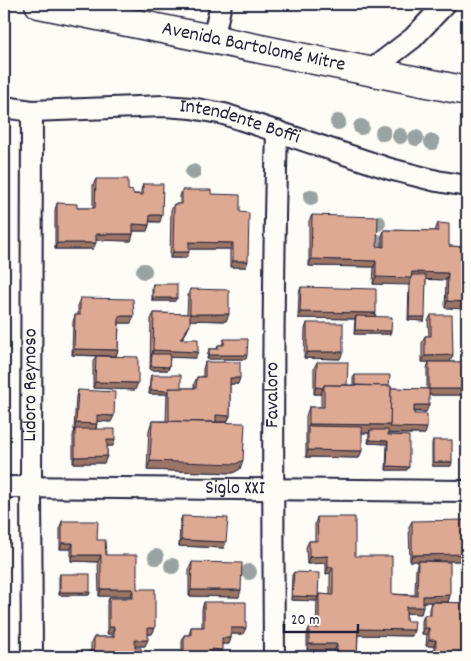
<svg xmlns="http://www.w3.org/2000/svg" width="471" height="661" viewBox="0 0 471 661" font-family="Dekko,sans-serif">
	<rect width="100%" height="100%" fill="#fdfcf7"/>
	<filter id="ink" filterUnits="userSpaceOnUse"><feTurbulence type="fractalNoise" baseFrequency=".02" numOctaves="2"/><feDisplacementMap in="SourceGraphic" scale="10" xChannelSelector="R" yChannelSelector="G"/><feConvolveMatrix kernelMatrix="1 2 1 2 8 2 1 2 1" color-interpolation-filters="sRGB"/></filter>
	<g filter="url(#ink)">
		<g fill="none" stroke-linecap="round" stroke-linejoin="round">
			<defs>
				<g id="street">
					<path d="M213,39L221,4"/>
					<path d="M370,71L413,38L445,4"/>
					<path id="s1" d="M4,107L32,111L164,106L191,108L224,114L390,169L437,181L467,186"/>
					<path id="s2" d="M4,487L467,491"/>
					<path id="s3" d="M32,657L31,487L32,111"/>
					<path id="s4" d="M274,657C273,482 272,307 277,131"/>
				</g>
				<g id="primary">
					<path id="s5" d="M39,4L467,91"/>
				</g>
			</defs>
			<use href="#street" stroke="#22223b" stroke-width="24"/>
			<use href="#primary" stroke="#22223b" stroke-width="31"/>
			<use href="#street" stroke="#fdfcf7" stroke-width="20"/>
			<use href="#primary" stroke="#fdfcf7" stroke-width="28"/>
		</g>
		<g fill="#99a4a2">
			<circle cx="338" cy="122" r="8"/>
			<circle cx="361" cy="127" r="8"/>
			<circle cx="383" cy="133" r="8"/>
			<circle cx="400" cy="136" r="8"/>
			<circle cx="416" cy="138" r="8"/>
			<circle cx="432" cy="142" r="8"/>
			<circle cx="193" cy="172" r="8"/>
			<circle cx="311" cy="197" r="8"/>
			<circle cx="378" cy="223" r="8"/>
			<circle cx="378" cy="242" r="8"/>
			<circle cx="144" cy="271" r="8"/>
			<circle cx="156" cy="557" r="8"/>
			<circle cx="172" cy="566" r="8"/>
			<circle cx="249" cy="572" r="8"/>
		</g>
		<g fill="#bf917e" stroke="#22223b">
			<path d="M96,179L128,190L133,194H141V190L143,184L160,222H149V225L147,231H133V234L131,241L96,240L93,249H55V210L57,203L77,208H93V185Z"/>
			<path d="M182,190L211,194L240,212L246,267H230V249H189L186,258H170L171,210L174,204H180V196Z"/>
			<path d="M312,215L377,246L382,247V236L384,230L435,231L438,223L449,246L467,247L445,308L446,280L426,279L424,321L408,320L409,284H373L374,267L309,266V221Z"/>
			<path d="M153,284L175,301H152V287Z"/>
			<path d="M301,287L375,316L390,334H354L355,319L298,318L299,293Z"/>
			<path d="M190,289L229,314L226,321L190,320L187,331L182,339L195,358L170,357L169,367L168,370H150L151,319L154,313L187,314L188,295Z"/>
			<path d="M80,298L131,323H119L118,350L116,356L135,390L93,388V362L96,356L72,355L73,322L75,315H78V304Z"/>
			<path d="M431,315L450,362H467V395H429L426,412H414V414L425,434H388V435L407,470H386L387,444L368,443L369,433H362L359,458L306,457V416L309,407H321V394H314V368L317,362L347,385H353V378L355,375L389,386L391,388L427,389V368L429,362H422V343L425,336H429L428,321Z"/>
			<path d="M307,323L340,359L304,358L305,329Z"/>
			<path d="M224,339L246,359H207L208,353L209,349H217L218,345H222Z"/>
			<path d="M205,362L238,384H230V416L227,422H216L240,469L233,473L147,470L149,430L152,421H166L167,394H149L150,379L151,375L181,388H194V384L197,377H203V369Z"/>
			<path d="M78,390L111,422L97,421L96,429L113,446H107V456L104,463H73V435L75,430H74L76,396Z"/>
			<path d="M433,440L451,466H432V443Z"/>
			<path d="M182,516L224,548L179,546L180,522Z"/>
			<path d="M317,517L392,594L415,595L416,568L418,561L450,595L448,602H423L421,614L406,613V621L414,630L412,636L358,635L357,657H335V650H307V634L309,628H316L317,601L291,600L292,575L294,572L318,597L319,594L330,595V573L326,574V563L307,564L306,547L309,541H315V524Z"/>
			<path d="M62,521L97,540L106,555L137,589L155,628L152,634H148L145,646H135L141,657H86L89,651H91V643L94,637H112V634H107V604L109,598H131V596H99L98,562L71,561V549H60V527Z"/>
			<path d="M412,521L467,561H410L409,527Z"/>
			<path d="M192,562L239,597L189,596V569Z"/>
			<path d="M60,574L90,592L89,595H59V577Z"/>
			<path d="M204,602L243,634H231V638L229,644H222L220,656H211V657H182V641L184,635H189L191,627H202V609Z"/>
			<path d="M431,602L467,603V624H463L462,638L467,657H434V646H426L427,634H422V621L424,615H429V609Z"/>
		</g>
		<g fill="#9b7666" stroke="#22223b">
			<path d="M150,215H162L160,222L147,221Z"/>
			<path d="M133,224L149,225L147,231H131Z"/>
			<path d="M96,234H133L131,241L93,240Z"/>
			<path d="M189,242L233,243L230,249H187Z"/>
			<path d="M57,243H96L93,249H55Z"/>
			<path d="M173,252H189L186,258H170Z"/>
			<path d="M311,259L376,261L374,267L309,266Z"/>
			<path d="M233,261H248L246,267H230Z"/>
			<path d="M412,272L448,273L446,280L411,279L409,285L373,284L376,277Z"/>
			<path d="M153,298H177L175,301H152Z"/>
			<path d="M447,301L467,302V309L445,308Z"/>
			<path d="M300,312L376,313L374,320L356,316L355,319L298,318Z"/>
			<path d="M190,314H229L226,321L187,320Z"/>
			<path d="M119,316H134L131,323H117Z"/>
			<path d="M409,317H425L424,321L408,320Z"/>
			<path d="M190,325L187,331L178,346L180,339Z"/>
			<path d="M355,330L391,331L390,334H354Z"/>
			<path d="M74,349L118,350L116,356L72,355Z"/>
			<path d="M153,350L198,352L195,358L151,357Z"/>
			<path d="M307,352H343L340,359L304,358Z"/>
			<path d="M209,355H247L246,359H207Z"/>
			<path d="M453,355L450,362H422L425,356Z"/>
			<path d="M151,366L169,367L168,370H150Z"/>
			<path d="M230,378H240L238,384H227Z"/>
			<path d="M95,382L138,383L135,390L93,388Z"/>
			<path d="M316,387L323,388L321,394H314Z"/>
			<path d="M429,389H467V395H427Z"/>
			<path d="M151,390L168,391L167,394H149Z"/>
			<path d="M414,405H429L426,412L412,411Z"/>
			<path d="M97,415L114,416L111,422L95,421Z"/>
			<path d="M216,415L230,416L227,422H214Z"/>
			<path d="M76,423L97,424L95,431L74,430Z"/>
			<path d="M309,424L390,425L427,428L425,434L370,433V430L369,433L308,432Z"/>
			<path d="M107,440H115L113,446H104Z"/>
			<path d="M370,440L388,441L387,444L368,443Z"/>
			<path d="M308,450L362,451L359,458L306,457Z"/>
			<path d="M107,456L104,463H73L75,457Z"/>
			<path d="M243,460L240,469L233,473L147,470L150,461Z"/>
			<path d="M433,462H452L451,466H432Z"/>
			<path d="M387,466L409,467L407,470H386Z"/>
			<path d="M181,540L226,542L224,548L179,546Z"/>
			<path d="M62,543H73L71,549H60Z"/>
			<path d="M4,544H8L6,550H4Z"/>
			<path d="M467,554V561H410L412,555Z"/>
			<path d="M73,555H101L98,562L71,561Z"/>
			<path d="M328,556L326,563L307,564L309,557Z"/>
			<path d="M328,567H333L330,573L326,574Z"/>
			<path d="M101,589H133L131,596H99Z"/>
			<path d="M191,590H241L239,597L189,596Z"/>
			<path d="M60,592H90L89,595H59Z"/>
			<path d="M450,595L448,602H421L423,596Z"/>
			<path d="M292,596L318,597L317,601L291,600Z"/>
			<path d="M406,607H423L421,614L404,613Z"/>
			<path d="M463,618H467V624H460Z"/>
			<path d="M109,627H114L112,634H107Z"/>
			<path d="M148,628H155L152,634H145Z"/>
			<path d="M231,628H246L243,634H229Z"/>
			<path d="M424,628H429L427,634H422Z"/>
			<path d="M358,629L414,630L412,636L355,635Z"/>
			<path d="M222,638H231L229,644H220Z"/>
			<path d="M135,640H148L145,646H133Z"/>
			<path d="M429,640H436L434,646H426Z"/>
			<path d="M309,644H337L335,650H307Z"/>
			<path d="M211,649L222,650L220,656H208Z"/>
			<path d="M436,654L467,655V657H435Z"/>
			<rect x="337" y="656" width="20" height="1"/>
		</g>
		<g fill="#dea992" stroke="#22223b">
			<path d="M96,179H128V190L133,191V194L143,195V184H163L162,215H150L149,225L133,224V234H96V243H57V203L77,204V208H95Z"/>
			<path d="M182,190H211V194L240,195V212L249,213L248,261H233V243L189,242V252H173L174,204H182Z"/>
			<path d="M312,215L378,217L377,246L384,247V230L438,231V223L449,224V246L467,247V302L447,301L448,273L412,272L411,278L376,277V261L311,259Z"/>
			<path d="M412,275H426L425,317H409L410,281Z"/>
			<rect x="153" y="284" width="24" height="14"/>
			<path d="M301,287L376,289V313L300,312Z"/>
			<path d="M190,289L229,290V314H190Z"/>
			<path d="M80,298L133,299L134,316H119L118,350L74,349L75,315H80Z"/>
			<path d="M154,313L190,314V325L180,339H198V352L153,350Z"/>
			<path d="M431,315H452L453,355L425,356V336H431Z"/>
			<path d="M356,316L392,317L391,331L355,330Z"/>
			<rect x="307" y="323" width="36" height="29"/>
			<path d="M224,339H248L247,355H209V349H218V345H224Z"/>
			<path d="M152,354H170L169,367L151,366Z"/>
			<path d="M96,356L138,357V383L95,382Z"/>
			<path d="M205,362H240V378H230V416L216,415V422L169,421V388H196L197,377H205Z"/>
			<path d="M317,362H348L347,385H324L323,388L316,387Z"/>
			<path d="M429,362H467V389H429V405H414V414H427V428L389,427L390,425L391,388L429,389Z"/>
			<path d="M151,375H181V388H169L168,391L151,390Z"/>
			<path d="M355,375H390L389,386L355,385Z"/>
			<path d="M324,385L391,386L390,425L309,424V407H324Z"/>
			<path d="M78,390L115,392L114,416L97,415V424L76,423Z"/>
			<path d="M152,421L245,423L243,460L236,464L150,461Z"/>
			<path d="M308,426L362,427V451L308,450Z"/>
			<path d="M75,429H115V440H107V456L75,457Z"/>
			<path d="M370,430H388V435L409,436V467L387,466L388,441L370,440Z"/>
			<rect x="433" y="440" width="19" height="22"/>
			<path d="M182,516L228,518L226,542L181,540Z"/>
			<path d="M317,517H355V556H392V594L417,596L418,561L450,562V595L423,596V607H406V621H415L414,630L358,629L357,656H337V644H309V628H319V594L333,595V567H328V556L309,557V541H318Z"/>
			<path d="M467,520V554L412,555V521Z"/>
			<path d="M62,521H98L97,540H105L106,555H137V589H155V628H148V640H135V648H141V657H88L89,651H94V637H114V627H109V598H133V589H101V555H73V543H62Z"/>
			<path d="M4,527H9L8,544H4Z"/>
			<path d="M192,562L242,563L241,590H191Z"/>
			<path d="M294,572L319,573L318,597L292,596Z"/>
			<rect x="60" y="574" width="30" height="18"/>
			<path d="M204,602H246V628H231V638H222V650L211,649V657H184V635H191V627H204Z"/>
			<path d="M431,602L467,603V618H463L462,638H467V655L436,654V640H429V628H424V615H431Z"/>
		</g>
	</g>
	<g text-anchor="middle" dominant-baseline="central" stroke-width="4" stroke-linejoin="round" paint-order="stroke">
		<g font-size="20" fill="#22223b" stroke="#fdfcf7">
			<text stroke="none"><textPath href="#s5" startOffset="219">Avenida Bartolomé Mitre</textPath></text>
			<text stroke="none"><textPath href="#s1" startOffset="238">Intendente Boffi</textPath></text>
			<text stroke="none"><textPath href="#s3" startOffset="272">Lidoro Reynoso</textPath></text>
			<text stroke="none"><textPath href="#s4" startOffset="262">Favaloro</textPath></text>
			<text stroke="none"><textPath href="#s2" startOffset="231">Siglo XXI</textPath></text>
		</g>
	</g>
	<rect width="471" height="661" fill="none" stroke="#fdfcf7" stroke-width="20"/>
	<rect x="10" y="10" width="451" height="641" fill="none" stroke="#22223b" stroke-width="2" filter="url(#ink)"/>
	<path d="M284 624v8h74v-8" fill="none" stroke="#22223b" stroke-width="2.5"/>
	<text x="291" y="624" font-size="15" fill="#22223b" stroke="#fdfcf7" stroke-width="4" paint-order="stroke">20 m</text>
</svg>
